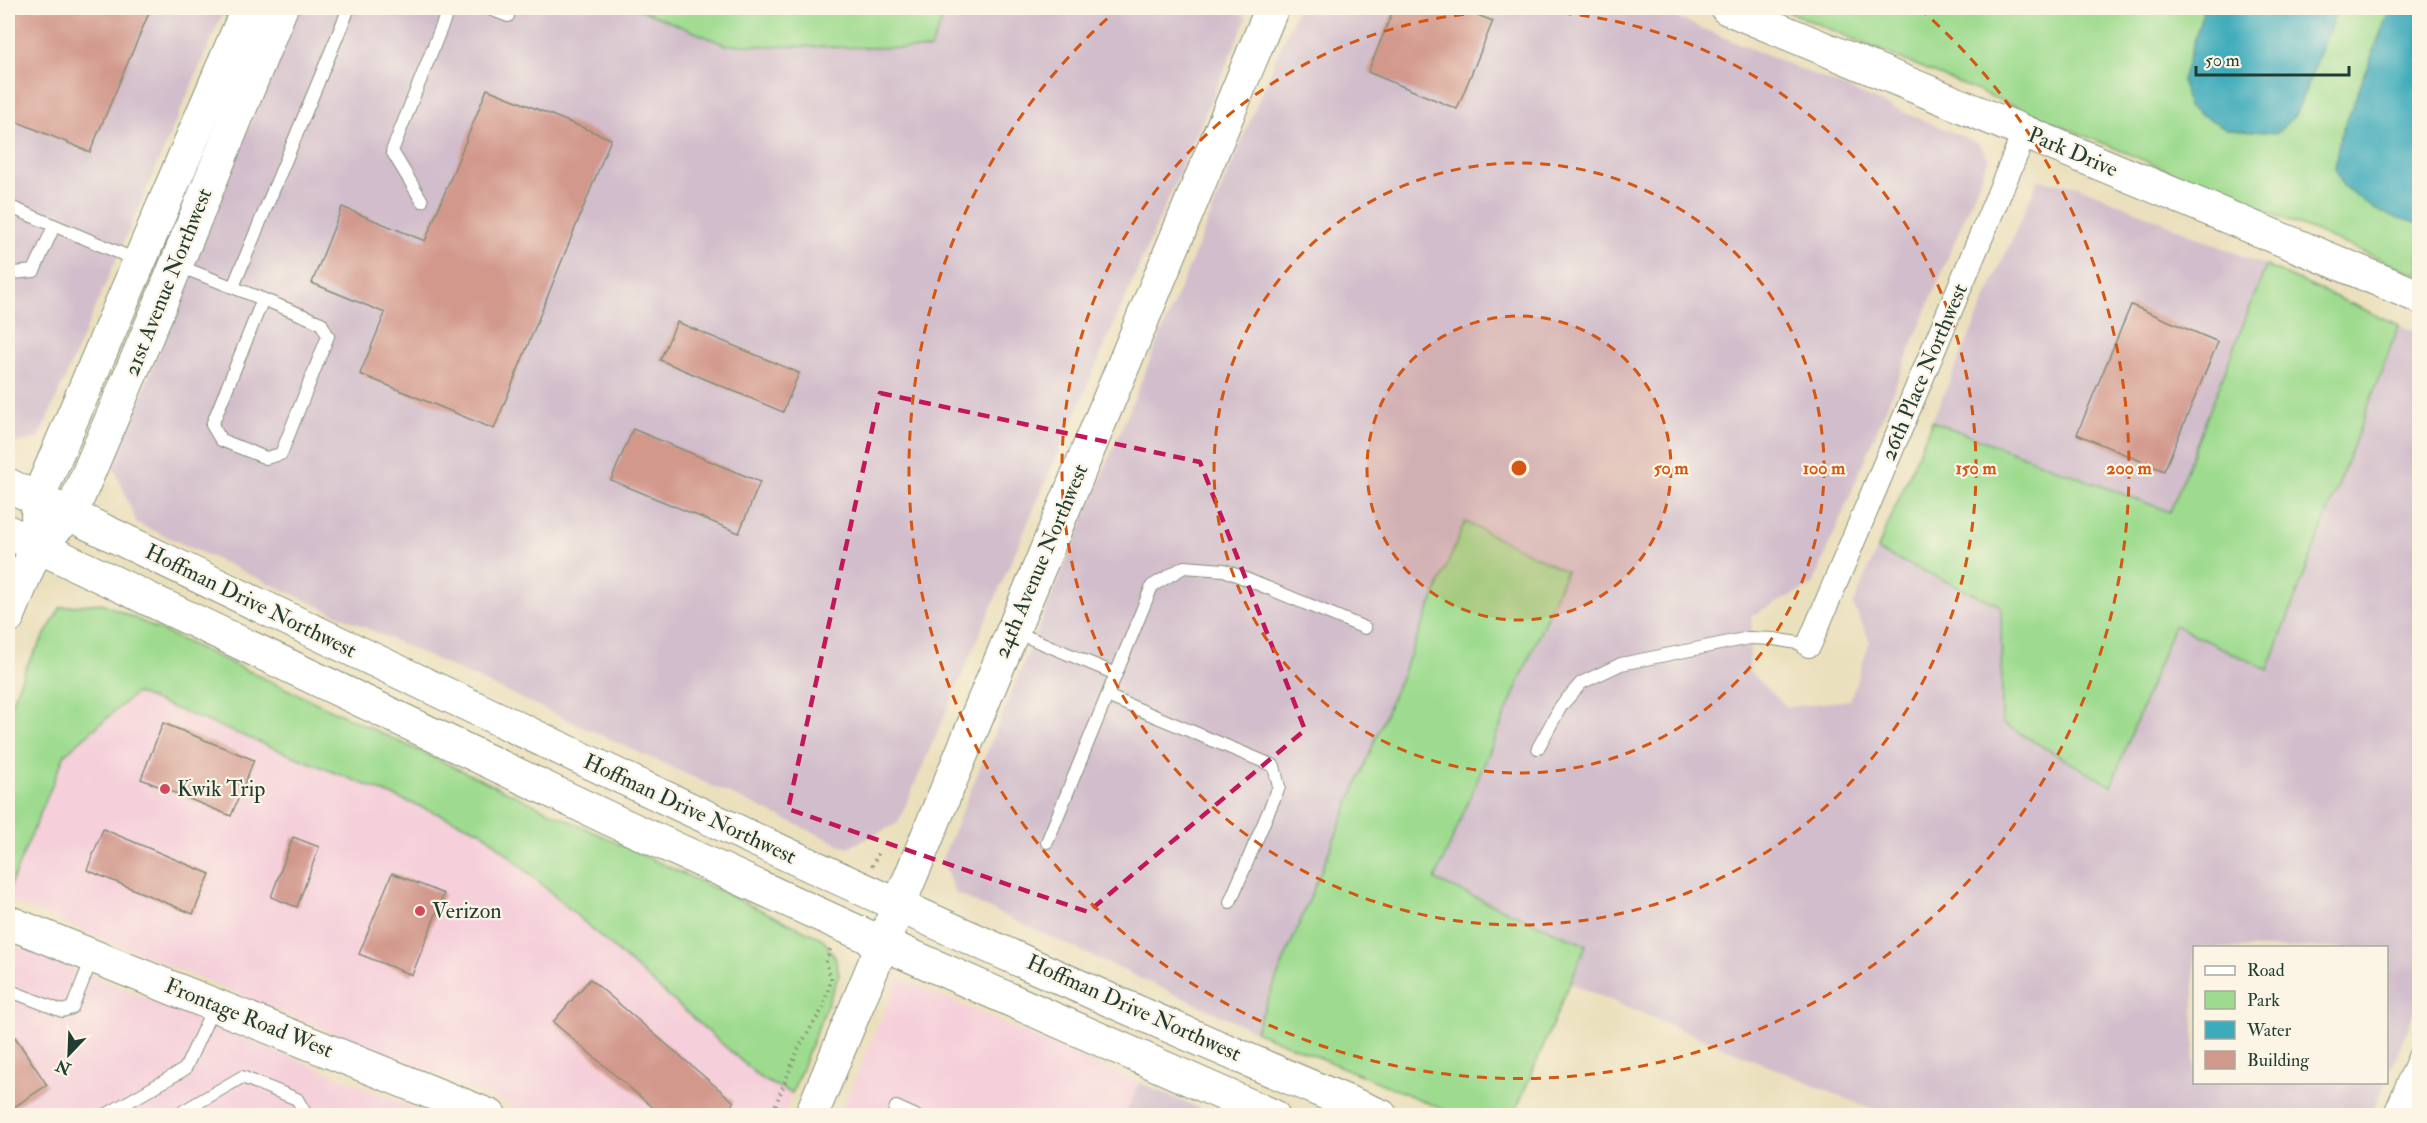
<svg xmlns="http://www.w3.org/2000/svg" width="2427" height="1123" viewBox="0 0 2427 1123" font-family="'IM FELL Double Pica',serif">
	<rect width="100%" height="100%" fill="#fcf5e5"/>
	<filter id="ink" filterUnits="userSpaceOnUse"><feTurbulence type="fractalNoise" baseFrequency=".0167" numOctaves="2"/><feDisplacementMap in="SourceGraphic" scale="12" xChannelSelector="R" yChannelSelector="G"/><feConvolveMatrix kernelMatrix="1 2 1 2 8 2 1 2 1" color-interpolation-filters="sRGB"/></filter>
	<filter id="wash" filterUnits="userSpaceOnUse"><feTurbulence type="fractalNoise" baseFrequency=".008" numOctaves="4" result="noise"/><feDisplacementMap in="SourceGraphic" scale="24" xChannelSelector="R" yChannelSelector="G"/><feGaussianBlur stdDeviation="1.35" result="paint"/><feColorMatrix in="noise" values="0 0 0 0 0 0 0 0 0 0 0 0 0 0 0 0 0 1.4 0 .05"/><feComposite in="paint" operator="in"/></filter>
	<g filter="url(#wash)">
		<rect width="100%" height="100%" fill="#ebe0bd"/>
		<g fill="#f5cfda">
			<path d="M136,693L481,831L763,1080L792,1093L783,1115H535L8,900V891L65,754Z"/>
			<path d="M8,942L430,1114L434,1115H8Z"/>
			<path d="M899,978L1139,1083L1125,1115L839,1116Z"/>
		</g>
		<g fill="#d1bdcb">
			<path d="M8,8H225L39,438L9,444H8Z"/>
			<path d="M297,8H636L726,45L930,49L948,8H1226L1247,17L898,823L848,848L137,523L113,466Z"/>
			<path d="M1297,8H1653L1978,143L1989,158L1813,585L1752,615L1749,671L1787,707L1850,700L1870,641L1853,605L1877,550L2001,606L2002,723L2111,786L2174,625L2268,670L2399,325L2419,333L2420,999L2387,1079L2386,948H2194V1082L2385,1083L2371,1115H1885L1570,983L1585,945L1435,880L1566,571L1464,523L1255,1031L955,893L942,859Z"/>
			<path d="M2038,180L2075,185L2266,266L2170,512L1932,421Z"/>
			<path d="M1139,1083L1216,1115H1125Z"/>
		</g>
		<g fill="#9edb8f" stroke="#5e8c62" stroke-width="1.5">
			<path d="M636,8H948L930,49L726,45Z"/>
			<path d="M1779,8H2419V275Z"/>
			<path d="M2266,266L2399,325L2268,670L2174,625L2111,786L2002,723L2001,606L1877,550L1932,421L2170,512Z"/>
			<path d="M1465,522L1566,571L1435,880L1586,945L1514,1115H1457L1255,1031Z"/>
			<path d="M102,603L823,939L835,957L839,975L792,1093L763,1080L481,831L136,693L65,754L8,891V712L26,667L61,607Z"/>
		</g>
		<g fill="#3dabbb" stroke="#2e7478" stroke-width="1.5">
			<path d="M2204,8H2338L2296,114L2277,133L2227,129L2188,107L2182,80Z"/>
			<path d="M2390,8H2419V224L2377,211L2343,186L2335,168L2339,141Z"/>
		</g>
		<g id="blocks">
			<g fill="#d2988c">
				<path d="M8,8H151L90,152L8,118Z"/>
				<path d="M1394,8H1459L1493,21L1457,109L1368,72Z"/>
				<path d="M487,89L611,139L494,429L360,374L385,313L312,283L342,207L425,241Z"/>
				<path d="M2131,305L2218,342L2164,471L2077,434Z"/>
				<path d="M677,322L799,373L783,412L660,360Z"/>
				<path d="M633,429L760,482L739,533L611,480Z"/>
				<path d="M163,723L254,760L231,816L141,779Z"/>
				<path d="M103,829L210,874L193,914L87,870Z"/>
				<path d="M293,837L319,847L297,907L271,897Z"/>
				<path d="M392,873L444,894L412,975L359,954Z"/>
				<path d="M590,979L734,1102L722,1116H663L553,1022Z"/>
				<path d="M15,1037L47,1085L8,1111V1043Z"/>
			</g>
		</g>
	</g>
	<g filter="url(#ink)">
		<use href="#blocks" fill-opacity="0" stroke="#858e78" stroke-width="1.5"/>
		<g fill="none" stroke-linecap="round" stroke-linejoin="round">
			<defs>
				<g id="lane">
					<path d="M487,8L508,16"/>
					<path d="M422,201L392,151L449,8"/>
					<path d="M8,206L139,261"/>
					<path d="M176,265C225,284 273,303 321,323L328,336L281,454L266,458L221,440L212,425L263,299"/>
					<path d="M8,270L13,273L34,271L54,226"/>
					<path d="M233,287L349,8"/>
					<path d="M1013,631L1116,674L1152,586L1184,567L1224,570L1365,628"/>
					<path d="M1107,696L1274,766L1279,787L1230,902"/>
					<path d="M1538,748L1561,706L1581,683L1621,664L1749,638L1774,639L1809,645"/>
					<path d="M1047,842L1116,674"/>
					<path d="M8,990L62,1011L72,1008L93,956"/>
					<path d="M104,1116L185,1069L214,1006"/>
					<path d="M175,1116L242,1077L297,1099L307,1116"/>
					<path d="M893,1116L896,1107L916,1116"/>
				</g>
				<g id="street">
					<path d="M1809,645L2025,132"/>
					<path d="M2395,1116L2420,1057"/>
				</g>
				<g id="secondary">
					<path d="M1727,8L2420,297"/>
					<path d="M8,485C462,702 916,923 1381,1116"/>
					<path d="M56,528L71,514L157,312L281,8"/>
					<path d="M8,532L610,819L882,943L1273,1116"/>
					<path d="M8,617L37,545L38,498L248,8"/>
					<path d="M8,922L490,1116"/>
					<path d="M811,1116L1272,8"/>
				</g>
			</defs>
			<use href="#lane" stroke="#858e78" stroke-width="14"/>
			<use href="#street" stroke="#858e78" stroke-width="26"/>
			<use href="#secondary" stroke="#858e78" stroke-width="35"/>
			<g stroke="#858e78" stroke-width="4" stroke-dasharray="1.5 4.5" stroke-linecap="butt">
				<path d="M872,866L878,853"/>
				<path d="M771,1116L799,1047L823,1008L831,979L826,962L831,947"/>
			</g>
			<use href="#lane" stroke="#fff" stroke-width="12"/>
			<use href="#street" stroke="#fff" stroke-width="24"/>
			<use href="#secondary" stroke="#fff" stroke-width="33"/>
		</g>
	</g>
	<path fill="none" stroke="#c2185b" stroke-width="4.5" stroke-dasharray="12 8" stroke-linejoin="round" d="M880,393L1200,462L1305,730L1088,912L788,809Z"/>
	<circle cx="1519" cy="468" r="152" fill="#d45610" fill-opacity=".12"/>
	<g fill="none" stroke="#d45610" stroke-width="3" stroke-dasharray="10 8">
		<circle cx="1519" cy="468" r="152"/>
		<circle cx="1519" cy="468" r="305"/>
		<circle cx="1519" cy="468" r="457"/>
		<path d="M1919 8A610 610 0 1 1 1119 8"/>
	</g>
	<g fill="#d1495b" stroke="#fcf5e5" stroke-width="2">
		<circle cx="165" cy="789" r="6"/>
		<circle cx="420" cy="911" r="6"/>
	</g>
	<g text-anchor="middle" dominant-baseline="central" stroke-width="4.5" stroke-linejoin="round" paint-order="stroke">
		<g font-size="22" fill="#1f3d34" stroke="#fcf5e5">
			<text transform="translate(2073 152) rotate(23)">Park Drive</text>
			<text transform="translate(168 282) rotate(-68)">21st Avenue Northwest</text>
			<text transform="translate(1924 372) rotate(-67)">26th Place Northwest</text>
			<text transform="translate(1041 561) rotate(-67)">24th Avenue Northwest</text>
			<text transform="translate(251 601) rotate(26)">Hoffman Drive Northwest</text>
			<text transform="translate(690 809) rotate(25)">Hoffman Drive Northwest</text>
			<text transform="translate(1134 1008) rotate(24)">Hoffman Drive Northwest</text>
			<text transform="translate(249 1018) rotate(22)">Frontage Road West</text>
		</g>
		<g font-size="22" fill="#1f3d34" stroke="#fcf5e5" text-anchor="start">
			<text x="177" y="789">Kwik Trip</text>
			<text x="432" y="911">Verizon</text>
		</g>
	</g>
	<circle cx="1519" cy="468" r="9" fill="#d45610" stroke="#fcf5e5" stroke-width="3"/>
	<g font-size="18" text-anchor="middle" font-weight="bold" fill="#d45610" stroke="#fcf5e5" stroke-width="4.5" stroke-linejoin="round" paint-order="stroke">
		<text x="1671" y="474">50 m</text>
		<text x="1824" y="474">100 m</text>
		<text x="1976" y="474">150 m</text>
		<text x="2129" y="474">200 m</text>
	</g>
	<rect width="2427" height="1123" fill="none" stroke="#fcf5e5" stroke-width="30"/>
	<rect x="2193" y="946" width="195" height="138" fill="#fcf5e5" stroke="#a4ab9e" stroke-width="1.5"/>
	<rect x="2205" y="966" width="30" height="9" fill="#ffffff" stroke="#a4ab9e" stroke-width="1.5"/>
	<text x="2247" y="976" font-size="18" fill="#1f3d34">Road</text>
	<rect x="2205" y="991" width="30" height="18" fill="#9edb8f" stroke="#a4ab9e" stroke-width="1.5"/>
	<text x="2247" y="1006" font-size="18" fill="#1f3d34">Park</text>
	<rect x="2205" y="1021" width="30" height="18" fill="#3dabbb" stroke="#a4ab9e" stroke-width="1.5"/>
	<text x="2247" y="1036" font-size="18" fill="#1f3d34">Water</text>
	<rect x="2205" y="1051" width="30" height="18" fill="#d2988c" stroke="#a4ab9e" stroke-width="1.5"/>
	<text x="2247" y="1066" font-size="18" fill="#1f3d34">Building</text>
	<g transform="translate(69 1054) rotate(203)" stroke="#fcf5e5" stroke-width="4.5" paint-order="stroke">
	<path d="M0-4.5L10 22L0 15L-10 22Z" fill="#1f3d34"/>
	<text y="-9" font-size="16" font-weight="bold" text-anchor="middle" fill="#1f3d34">N</text>
	</g>
	<path d="M2196 66v9h153v-9" fill="none" stroke="#1f3d34" stroke-width="3"/>
	<text x="2205" y="66" font-size="18" fill="#1f3d34" stroke="#fcf5e5" stroke-width="4.5" paint-order="stroke">50 m</text>
</svg>
